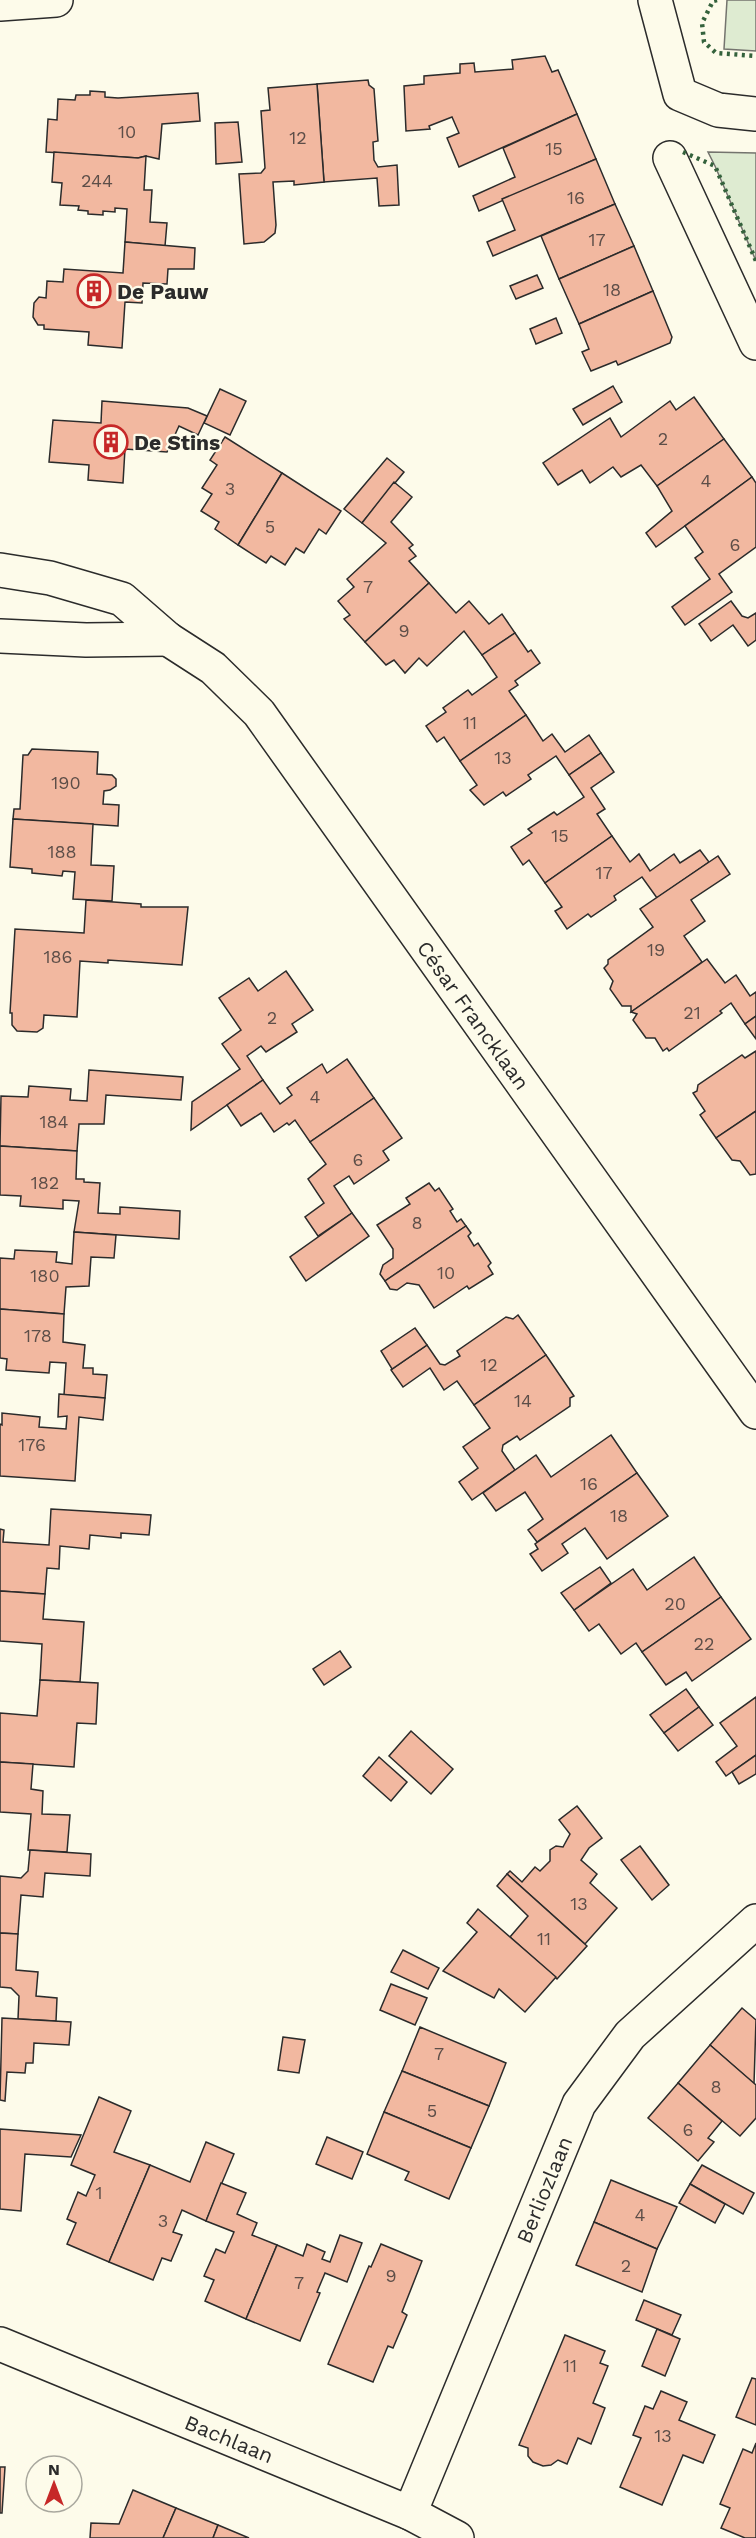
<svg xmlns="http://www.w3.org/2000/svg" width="756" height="2538" viewBox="0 0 756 2538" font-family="'Work Sans',sans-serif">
	<rect width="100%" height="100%" fill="#fdfbea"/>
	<g fill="#deebd1" stroke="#74746e" stroke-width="1.5">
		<path d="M727,0H756V51L724,49Z"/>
		<path d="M708,152L756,153V261L715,166Z"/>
	</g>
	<g fill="#f2b8a0" stroke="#2b2b2b" stroke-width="1.5">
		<path d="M545,56L552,72L558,70L577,114L459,167L447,138L459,133L452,117L429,126L430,129L406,131L404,86L424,84V76L460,73V64L474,63L475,72L513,69L512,60Z"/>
		<path d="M368,80L369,85L374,89L378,141L373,142L374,160L378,167L397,165L399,205L379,206L377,178L324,182L317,84Z"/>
		<path d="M317,84L324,182L294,185V181L273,182L276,225L275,233L264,242L244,244L239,174L261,173L265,168L261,111L270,110L268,88Z"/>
		<path d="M90,91L105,92V97L118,98L198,93L200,121L162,124L159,159L146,156L138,158L46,152L48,119L57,120L58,99L75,100L76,95H90Z"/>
		<path d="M577,114L596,159L479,211L473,196L515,177L503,148Z"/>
		<path d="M238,122L242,162L216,164L215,123Z"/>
		<path d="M54,152L138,158L146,156L144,190H152L150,222L167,223L165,246L125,242L127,209L115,208V212L103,211V215L88,214V211L78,210L79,206L60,205L62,183L52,182Z"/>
		<path d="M596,159L615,204L493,256L487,242L515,230L502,199Z"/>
		<path d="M615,204L634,246L559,279L541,236Z"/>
		<path d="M125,242L195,248L194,269H168L167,284L143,283L142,303L125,302L122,348L88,345L89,332L44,329V325H38L33,317L34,303L39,297L46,298L47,281L63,282L64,269L123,273Z"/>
		<path d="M634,246L653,291L579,324L559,279Z"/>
		<path d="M537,275L543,288L516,299L510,286Z"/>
		<path d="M653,291L672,337L670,343L618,365L616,361L591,371L582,352L589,349L579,324Z"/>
		<path d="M556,318L562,333L536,344L530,329Z"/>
		<path d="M613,386L622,402L583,425L573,409Z"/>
		<path d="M220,389L246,401L230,435L204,423Z"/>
		<path d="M694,397L724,439L657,486L641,465L621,477L613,467L590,483L582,470L558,485L543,463L610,418L621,437L670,401L676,410Z"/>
		<path d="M102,401L188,408L207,416L198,435L179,426L167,452L125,449L123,483L88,480L89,465L49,462L53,420L101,423Z"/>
		<path d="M225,437L282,473L238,545L215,529L219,522L201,511L212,494L202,488L217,465L210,460Z"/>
		<path d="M724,439L752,477L656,547L646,533L672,511L657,486Z"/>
		<path d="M387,458L404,472L362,523L344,509Z"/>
		<path d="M282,473L341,511L326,534L319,529L304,553L296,548L285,565L271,556L266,563L238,545Z"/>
		<path d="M752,477L756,483V547L719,574L732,592L685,625L672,607L710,579L695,558L703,552L685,526Z"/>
		<path d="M394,482L412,497L391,522L413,545L409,548L416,556L409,561L429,583L365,642L344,619L350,615L338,601L354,587L347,579L386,543L362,523Z"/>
		<path d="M429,583L456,613L469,601L489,624L502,614L515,633L482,655L464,631L427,666L419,658L405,673L394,660L386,665L365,642Z"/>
		<path d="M731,601L742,616L748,618L756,613V640L748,646L733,625L711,641L699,624Z"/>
		<path d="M515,633L528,652L531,650L540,663L515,681L518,685L509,691L526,715L460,761L444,737L437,742L426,726L446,712L443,708L468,690L472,695L497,677L482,655Z"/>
		<path d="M526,715L543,741L552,734L565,752L589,735L601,753L569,775L556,756L528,775L531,779L506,796L503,792L484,805L470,790L477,785L460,761Z"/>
		<path d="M32,749L98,752L97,774L112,775L116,779V786L110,790L104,791L103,804L119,805L118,826L13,819L14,809H20L23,755H28Z"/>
		<path d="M601,753L614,772L591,788L605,809L597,814L612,836L545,883L529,860L523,865L511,847L532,833L528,829L554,812L557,815L584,797L569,775Z"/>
		<path d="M13,819L93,824L91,865L114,866L112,901L73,899L75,872L63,871L62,876L32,873V869L10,867Z"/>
		<path d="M612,836L630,862L639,854L650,871L674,854L680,863L700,850L709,862L657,898L642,877L614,896L616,900L591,917L588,914L567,929L555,911L562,907L545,883Z"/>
		<path d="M718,856L730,874L691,900L705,921L684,936L702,962L631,1012V1006H622L610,989L613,981L604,968L608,964V960L653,927L640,909Z"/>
		<path d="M86,900L141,904V907H188L182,965L108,960V963L80,961L77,1017L44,1015L43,1028L37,1032L17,1031L12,1025V1013H10L15,929L84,933Z"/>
		<path d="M707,959L725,983L736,975L750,996L756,992V1016L745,1024L731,1003L720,1011L722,1013L669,1051L667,1048L663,1051L655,1038H646L633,1020L637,1014L631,1012Z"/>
		<path d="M286,971L313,1010L292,1024L297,1032L266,1052L261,1046L247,1056L263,1080L191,1130L192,1102L240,1069L222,1044L241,1030L219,998L249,978L258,991Z"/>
		<path d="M756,1016V1039L745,1024Z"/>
		<path d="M756,1051V1111L716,1138L700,1115L705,1111L693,1093L697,1091L698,1085L742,1055L745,1058Z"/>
		<path d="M347,1059L374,1098L310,1142L295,1120L289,1125L287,1123L274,1132L261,1113L241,1126L227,1105L263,1080L280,1104L292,1095L287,1088L322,1064L327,1073Z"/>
		<path d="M89,1070L183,1077L181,1100L106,1095L104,1124H79L77,1151L0,1146L1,1096L28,1097L29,1086L71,1089L70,1100L87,1101Z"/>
		<path d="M374,1098L402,1138L383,1151L389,1160L354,1184L349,1176L334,1186L352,1213L318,1236L305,1217L324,1203L308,1179L326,1164L310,1142Z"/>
		<path d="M756,1111V1174L750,1175L740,1161L732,1160L716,1138Z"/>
		<path d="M0,1146L77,1151L76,1179H84V1182L100,1183L98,1213L120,1214V1207L180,1211L179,1239L74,1232L79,1201L63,1200V1209L20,1206L21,1196L0,1195Z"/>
		<path d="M429,1183L435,1191L439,1188L453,1209L450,1211L457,1222L461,1219L466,1226L385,1281L380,1274L383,1265L393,1258V1249L377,1225L410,1204L406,1198Z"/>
		<path d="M352,1213L369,1236L306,1281L290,1257Z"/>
		<path d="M466,1226L471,1233L468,1236L474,1246L478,1243L491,1263L488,1266L493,1274L469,1289L467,1286L434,1308L419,1285L407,1283L397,1290L390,1289L385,1281Z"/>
		<path d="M74,1232L116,1235L114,1258L91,1257L89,1286L66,1287L64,1314L0,1309V1258L14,1259L15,1250L57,1252L56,1262L72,1264Z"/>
		<path d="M0,1309L64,1314L63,1342L85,1345L83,1368H93V1374L107,1375L105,1398L64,1395L66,1363L50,1362L49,1373L6,1370L7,1359L0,1358Z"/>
		<path d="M518,1315L546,1355L474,1405L457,1381L444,1390L430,1368L403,1387L391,1370L427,1345L440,1364L445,1365L460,1356L457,1351L506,1317L513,1319Z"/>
		<path d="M415,1328L427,1345L392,1369L381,1351Z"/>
		<path d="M546,1355L574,1396L570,1398V1406L520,1440L517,1436L503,1445L502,1451L515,1470L472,1500L459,1482L478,1468L463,1447L490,1428L474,1405Z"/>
		<path d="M59,1394L105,1398L103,1420L79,1417L75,1481L0,1476V1424L2,1425V1413L40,1417L39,1427L66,1429L67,1416L58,1417Z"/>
		<path d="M611,1435L637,1473L537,1542L528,1530L543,1519L525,1492L496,1511L483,1493L536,1455L551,1477Z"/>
		<path d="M637,1473L668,1516L607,1559L585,1528L562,1544L568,1553L542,1571L530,1554L538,1549L535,1544Z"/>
		<path d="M51,1509L151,1515L149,1535L121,1533V1538L90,1535L89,1549L60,1546L59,1569L47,1568L45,1594L0,1591V1529L4,1530L3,1542L49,1545Z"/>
		<path d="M694,1557L721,1597L642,1652L636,1643L621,1654L599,1624L589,1631L574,1610L633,1569L647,1590Z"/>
		<path d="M600,1567L611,1583L574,1610L561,1593Z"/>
		<path d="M0,1591L45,1594L43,1619L84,1622L80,1682L40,1680L42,1644L0,1641Z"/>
		<path d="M721,1597L751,1639L692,1681L686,1672L666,1685L642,1652Z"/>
		<path d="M340,1651L351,1667L324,1685L313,1669Z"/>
		<path d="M40,1680L98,1683L96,1724L77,1723L74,1767L0,1762V1713L37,1716Z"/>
		<path d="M686,1689L699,1707L664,1733L650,1715Z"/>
		<path d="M756,1697V1755L726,1776L716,1762L737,1746L720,1723Z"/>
		<path d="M699,1707L713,1725L678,1751L664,1733Z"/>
		<path d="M411,1731L453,1769L431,1794L389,1756Z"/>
		<path d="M756,1755V1774L739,1784L732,1772Z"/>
		<path d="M379,1757L407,1782L391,1801L363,1776Z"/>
		<path d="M0,1762L33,1764L31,1789L43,1791L42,1814L70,1815L67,1852L28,1850L31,1814L0,1812Z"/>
		<path d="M577,1806L602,1838L589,1848L581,1860L597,1874L590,1883L617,1908L585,1944L507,1874L510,1871L522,1882L535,1867L540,1871L550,1861V1850L556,1846L563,1847L570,1834L559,1820Z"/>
		<path d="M640,1846L669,1885L652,1900L621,1860Z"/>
		<path d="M30,1850L91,1854L90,1876L45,1873L43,1897L21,1895L18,1934L0,1933V1876L21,1878L28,1871Z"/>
		<path d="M507,1874L587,1946L557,1979L510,1937L528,1916L497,1886Z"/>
		<path d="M478,1909L556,1977L525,2012L499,1989L494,1998L443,1971L477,1932L467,1923Z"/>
		<path d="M0,1933L18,1934L16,1970L38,1972L36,1996L57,1998L56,2021L18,2019L19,1996L11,1988L0,1987Z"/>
		<path d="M403,1950L439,1968L428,1989L391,1972Z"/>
		<path d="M391,1984L427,1998L415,2025L380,2010Z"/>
		<path d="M742,2008L756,2020L754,2084L710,2045Z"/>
		<path d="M2,2018L71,2022L69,2045L34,2043L33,2063H26L25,2073L7,2072L5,2101L0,2100Z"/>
		<path d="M420,2027L506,2063L489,2106L402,2071Z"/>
		<path d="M283,2037L305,2040L299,2073L278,2070Z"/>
		<path d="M710,2045L756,2085V2118L740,2136L678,2083Z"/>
		<path d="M402,2071L489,2106L471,2148L384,2112Z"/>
		<path d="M678,2083L722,2121L708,2138L714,2142L698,2161L648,2118Z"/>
		<path d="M99,2097L131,2111L114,2152L150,2165L109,2262L67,2244L76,2223L67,2219L78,2192L86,2196L95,2175L71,2165Z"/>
		<path d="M384,2112L471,2148L449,2199L405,2180L409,2172L367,2154Z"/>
		<path d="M0,2129L81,2135L71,2157L25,2154L21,2211L0,2209Z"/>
		<path d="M327,2137L363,2152L352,2179L316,2164Z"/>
		<path d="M206,2142L234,2154L206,2221L182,2210L173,2232L182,2235L171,2261L162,2258L153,2280L109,2262L150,2165L190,2182Z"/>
		<path d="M702,2165L754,2193L743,2214L690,2184Z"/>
		<path d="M611,2180L677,2207L657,2249L594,2222Z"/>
		<path d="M221,2183L246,2193L237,2214L257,2223L252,2235L277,2245L246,2319L205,2301L214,2280L204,2276L216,2249L225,2253L234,2232L206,2221Z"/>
		<path d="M690,2184L725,2204L715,2223L679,2203Z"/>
		<path d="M594,2222L657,2249L642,2292L576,2265Z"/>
		<path d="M340,2235L362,2243L347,2282L325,2273L317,2292L320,2293L300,2341L246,2319L277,2245L303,2256L307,2244L325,2252L322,2259L330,2262Z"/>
		<path d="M381,2244L422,2261L402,2312L407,2315L393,2348L388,2346L373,2382L328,2364L369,2266L371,2267Z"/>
		<path d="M644,2300L681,2315L672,2335L636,2320Z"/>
		<path d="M657,2329L680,2339L665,2376L642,2366Z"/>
		<path d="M565,2335L605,2351L600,2363L608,2366L593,2403L605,2408L591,2444L578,2438L567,2464L558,2460L551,2465L543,2466L533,2462L528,2456V2448L519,2445Z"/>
		<path d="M752,2378L756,2379V2425L736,2417Z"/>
		<path d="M661,2391L687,2402L679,2420L715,2435L703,2463L683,2455L662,2505L620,2487L641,2438L633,2435L645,2406L653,2409Z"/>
		<path d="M756,2443V2538H745L721,2528L730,2508L720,2504L743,2449L752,2453Z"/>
		<path d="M0,2467H5L2,2513H0Z"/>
		<path d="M133,2490L176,2508L163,2538H90L91,2523L119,2524Z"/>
		<path d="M176,2508L218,2525L213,2538H163Z"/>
		<path d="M218,2525L249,2538H213Z"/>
	</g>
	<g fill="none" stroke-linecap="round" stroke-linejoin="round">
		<defs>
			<g id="street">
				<path d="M655,0L680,94L718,110L756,114"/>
				<path d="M0,4L56,0"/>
				<path d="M670,158L756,343"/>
				<path id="s1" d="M0,2344L410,2513L457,2538"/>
				<path id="s2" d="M410,2513L579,2104L630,2035L756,1921"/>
			</g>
			<g id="secondary">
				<path id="s3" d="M0,570L50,578L122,599L168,639L213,668L259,713L756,1412"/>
				<path d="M0,636L86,640L168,639"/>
			</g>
		</defs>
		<use href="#street" stroke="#2b2b2b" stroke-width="36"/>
		<use href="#secondary" stroke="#2b2b2b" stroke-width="36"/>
		<use href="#street" stroke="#fdfbea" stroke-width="33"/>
		<use href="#secondary" stroke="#fdfbea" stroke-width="33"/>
		<g stroke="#34623c" stroke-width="4.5" stroke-dasharray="3 4.5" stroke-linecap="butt">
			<path d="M717,0L713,1L702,23L704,42L716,53L756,56"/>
			<path d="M683,152L715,166L756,261"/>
		</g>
	</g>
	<defs>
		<symbol id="building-ring" viewBox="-11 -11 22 22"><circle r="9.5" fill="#fdfbea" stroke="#c62828" stroke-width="1.5"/><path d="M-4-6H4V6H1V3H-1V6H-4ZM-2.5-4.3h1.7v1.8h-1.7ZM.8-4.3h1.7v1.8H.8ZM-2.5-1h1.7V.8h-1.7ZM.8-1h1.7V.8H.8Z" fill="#c62828"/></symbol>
	</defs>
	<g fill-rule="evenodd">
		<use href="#building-ring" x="75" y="272" width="38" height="38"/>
		<use href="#building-ring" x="92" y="423" width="38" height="38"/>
	</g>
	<g text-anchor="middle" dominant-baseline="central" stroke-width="4.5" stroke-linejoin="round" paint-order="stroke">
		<g font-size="18" fill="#5d4e48">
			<text x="127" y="131">10</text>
			<text x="298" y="137">12</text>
			<text x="554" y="148">15</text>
			<text x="97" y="180">244</text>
			<text x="576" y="197">16</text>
			<text x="597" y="239">17</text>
			<text x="612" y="289">18</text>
			<text x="663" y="438">2</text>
			<text x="706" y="480">4</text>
			<text x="230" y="488">3</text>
			<text x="270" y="526">5</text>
			<text x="735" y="544">6</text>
			<text x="368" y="586">7</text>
			<text x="404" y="630">9</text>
			<text x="470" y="722">11</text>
			<text x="503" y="757">13</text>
			<text x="66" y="782">190</text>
			<text x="560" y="835">15</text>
			<text x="62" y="851">188</text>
			<text x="604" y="872">17</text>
			<text x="656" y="949">19</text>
			<text x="58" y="956">186</text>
			<text x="692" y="1012">21</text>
			<text x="272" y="1017">2</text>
			<text x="315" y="1096">4</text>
			<text x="54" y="1121">184</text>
			<text x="358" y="1159">6</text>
			<text x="45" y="1182">182</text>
			<text x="417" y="1222">8</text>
			<text x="446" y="1272">10</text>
			<text x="45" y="1275">180</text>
			<text x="38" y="1335">178</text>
			<text x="489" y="1364">12</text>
			<text x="523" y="1400">14</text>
			<text x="32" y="1444">176</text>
			<text x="589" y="1483">16</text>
			<text x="619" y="1515">18</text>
			<text x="675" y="1603">20</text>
			<text x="704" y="1643">22</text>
			<text x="579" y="1903">13</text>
			<text x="544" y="1938">11</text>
			<text x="439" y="2053">7</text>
			<text x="716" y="2086">8</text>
			<text x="432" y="2110">5</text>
			<text x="688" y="2129">6</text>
			<text x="99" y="2192">1</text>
			<text x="640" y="2214">4</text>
			<text x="163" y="2220">3</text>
			<text x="626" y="2265">2</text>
			<text x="391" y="2275">9</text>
			<text x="299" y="2282">7</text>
			<text x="570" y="2365">11</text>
			<text x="663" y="2435">13</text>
		</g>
		<g font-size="21" font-weight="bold" fill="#2b2b2b" stroke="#fdfbea" text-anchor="start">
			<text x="117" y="291">De Pauw</text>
			<text x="134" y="442">De Stins</text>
		</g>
		<g font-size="21" fill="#2b2b2b" stroke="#fdfbea">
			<text stroke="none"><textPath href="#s3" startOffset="675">César Francklaan</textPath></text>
			<text stroke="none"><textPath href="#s2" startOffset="350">Berliozlaan</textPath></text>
			<text stroke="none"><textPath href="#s1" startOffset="248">Bachlaan</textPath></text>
		</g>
	</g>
	<g transform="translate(54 2484)"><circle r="28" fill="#fdfbea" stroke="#a9a89e" stroke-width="1.5"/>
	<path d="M0-4.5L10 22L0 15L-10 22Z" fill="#c62828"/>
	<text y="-9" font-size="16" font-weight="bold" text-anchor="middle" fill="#2b2b2b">N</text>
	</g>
</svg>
